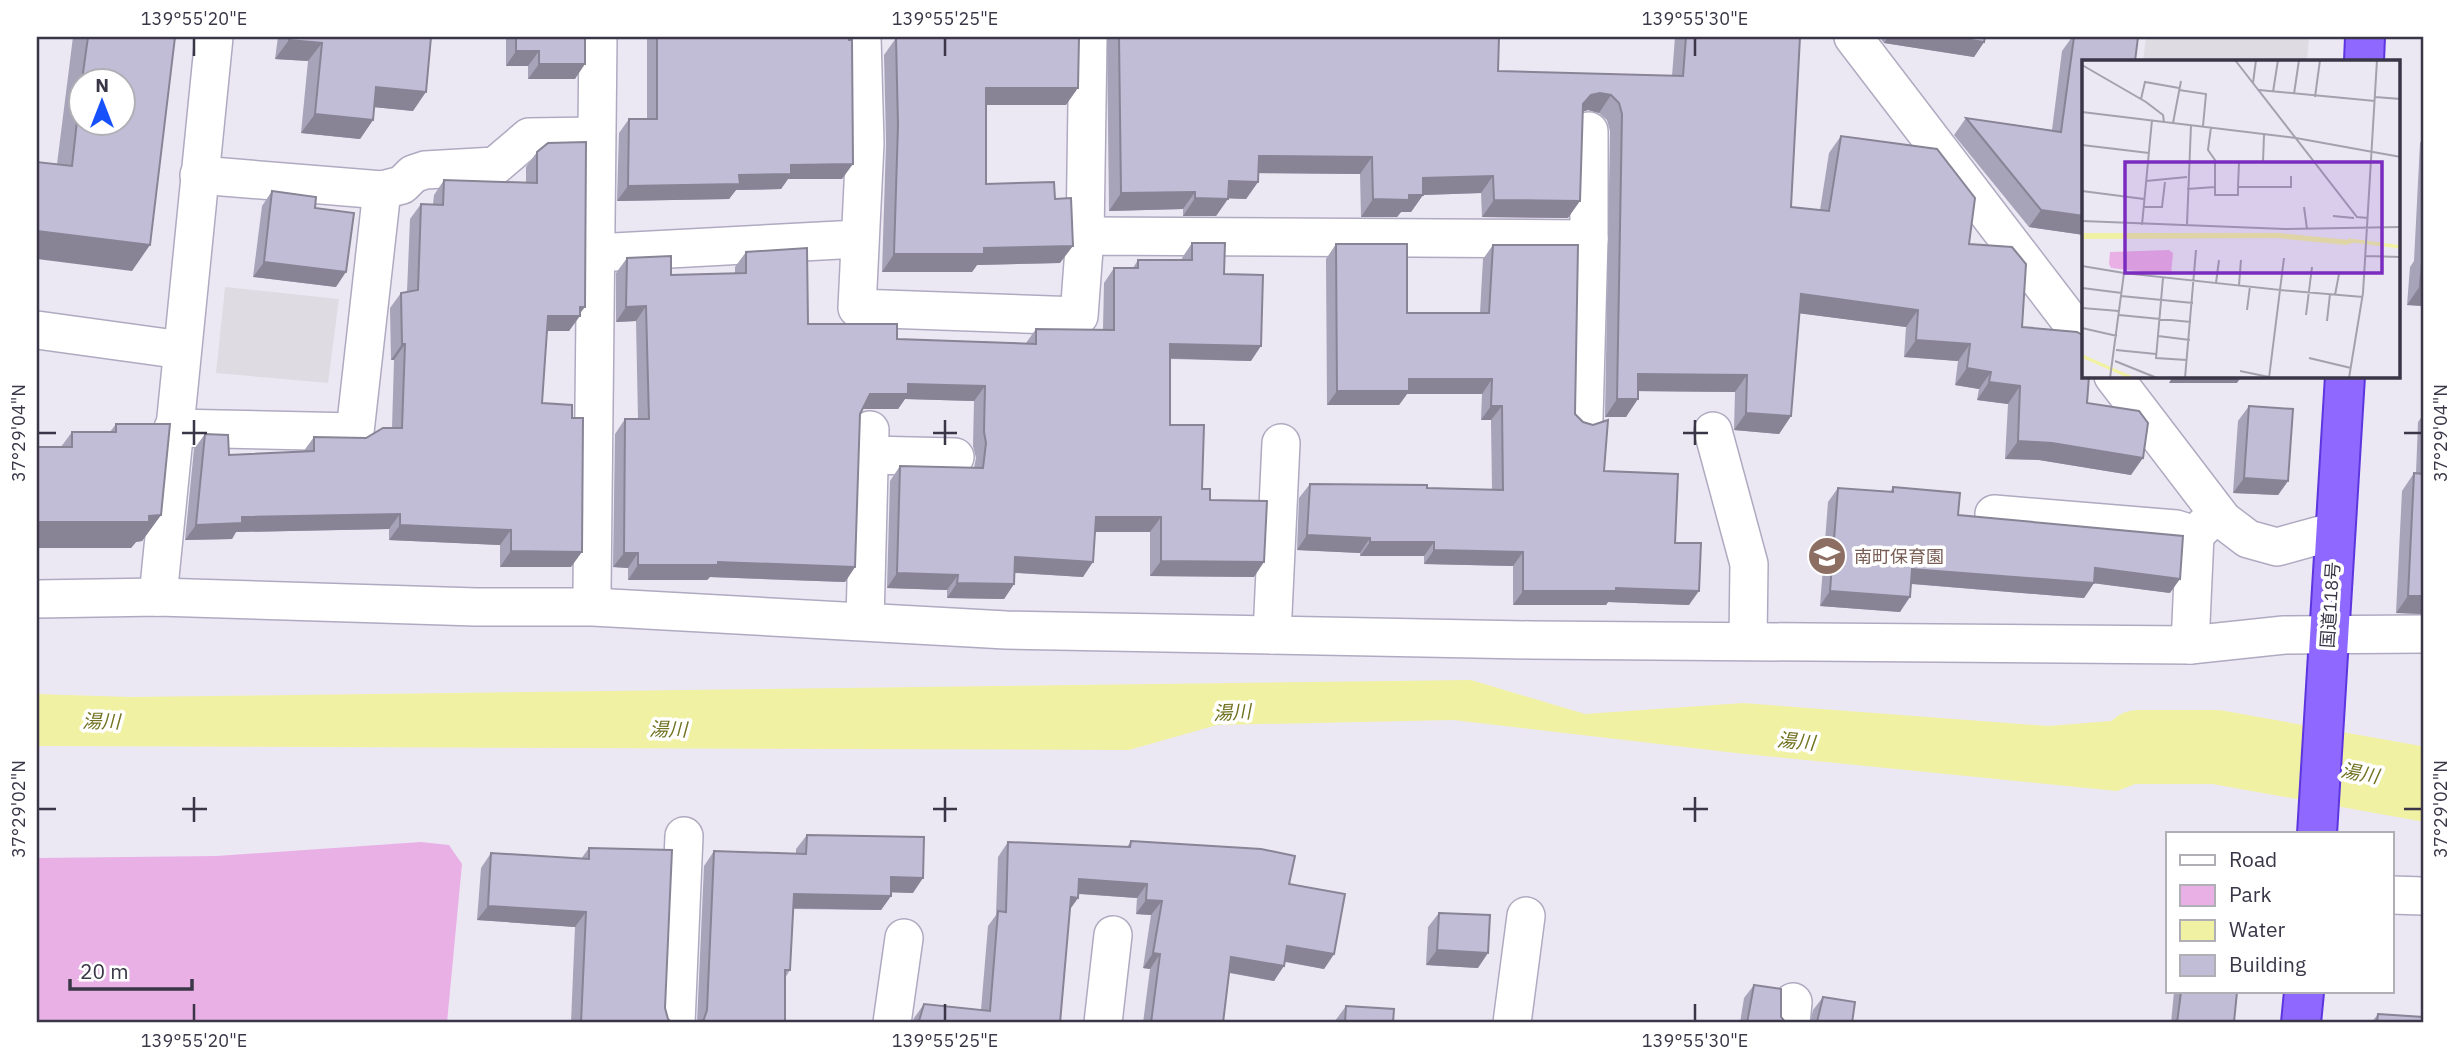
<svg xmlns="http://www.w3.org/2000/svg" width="2460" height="1060" viewBox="0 0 2460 1060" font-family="'IBM Plex Sans','Noto Sans JP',sans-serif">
	<rect width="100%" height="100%" fill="#ebe8f4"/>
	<path fill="#e9b0e6" d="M421,842L449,845L462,864L447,1023H37V858L216,856Z"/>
	<g fill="#dedce2">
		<path d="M2146,37H2309L2307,61H2143Z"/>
		<path d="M225,287L339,299L328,383L216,373Z"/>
	</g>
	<path fill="#f1f1a3" d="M1471,680L1585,714L1743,703L2048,726L2136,719L2203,727L2238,751L2198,760L2117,791L1736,753L1453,720L1217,725L1129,750L37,746V694L130,697Z"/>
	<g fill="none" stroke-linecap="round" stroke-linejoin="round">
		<path stroke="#f1f1a3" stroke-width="74" d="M2138,747H2216L2423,784"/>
		<defs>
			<g id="street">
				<path d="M862,37L865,143L857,308L1079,316L1085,236L1589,239V131"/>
				<path d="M1853,37L2084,339"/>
				<path d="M199,175L382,190L402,185L413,174L425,170L495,166L529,137L596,136"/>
				<path d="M1085,236L1088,37"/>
				<path d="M595,253L858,239"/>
				<path d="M37,330L182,350"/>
				<path d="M2113,376L2223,520L2248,539L2277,547L2335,531"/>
				<path d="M1584,419L1589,239"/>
				<path d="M173,428L355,432L382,190"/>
				<path d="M1713,431L1749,564L1748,641"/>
				<path d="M869,455L955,457"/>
				<path d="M1994,514L2176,529L2195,535"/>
				<path d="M592,592L598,37"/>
				<path d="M158,597L214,37"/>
				<path d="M37,599L158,597L476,607H593L1006,630L1531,640L2190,645L2284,635L2423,634"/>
				<path d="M865,621L870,430"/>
				<path d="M1272,635L1281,443"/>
				<path d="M2190,645L2195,535L2213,517"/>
				<path d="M2392,895L2423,896"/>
				<path d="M676,1023L684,836"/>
				<path d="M892,1023L904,938"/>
				<path d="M1103,1023L1113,935"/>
				<path d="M1512,1023L1526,916"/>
				<path d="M1791,1023L1793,1002"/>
			</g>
			<g id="highway">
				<path d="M2364,61L2365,37"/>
				<path d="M2317,834L2345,376"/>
				<path d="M2301,1023L2304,992"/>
			</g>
		</defs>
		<use href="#street" stroke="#b0aac0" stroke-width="40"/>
		<use href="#highway" stroke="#5d36df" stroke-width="42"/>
		<use href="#street" stroke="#fff" stroke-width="37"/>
		<use href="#highway" stroke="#8f68ff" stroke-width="38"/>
	</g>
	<g fill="#a7a3b8" fill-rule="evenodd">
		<path d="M73,37H175L132,271L57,164ZM80,80H122L80,122Z"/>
		<path d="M278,37H431L413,111L374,107L373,120L360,139L301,133L308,61L275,59Z"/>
		<path d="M506,37H585L575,79H528V66H506Z"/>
		<path d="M647,37H849L842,179H788L781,189L736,190L729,199L617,201L619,133L629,119H647Z"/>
		<path d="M913,37H1079L1066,105H986V184L1055,199L1060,263L977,265L972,272H882L886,143L884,55L896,38H913Z"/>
		<path d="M1107,37H1499L1498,71L1672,76L1675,37H1800L1791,207L1820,210L1829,153L1841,136L1969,244L2022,327L2087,403L2131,475L2039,460L2005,459L2008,404L1977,400L1979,389L1955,385L1958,361L1904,357L1906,327L1799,313L1791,416L1779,434L1734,430L1735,392L1638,391L1626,417H1605L1610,131L1607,120L1599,113L1588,110L1582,112L1568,218L1482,217L1481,193L1423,195L1411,212H1401L1397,217H1361L1360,174L1259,173L1258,182L1246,199L1228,198L1216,216H1183V209L1109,211Z"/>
		<path d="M1879,37H1985L1984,42L1974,57L1884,43Z"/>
		<path d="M2072,37H2138L2084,61V235L2029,227L1954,135L1966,118L2052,130L2062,51Z"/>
		<path d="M2423,139V306L2407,305L2410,267L2414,261L2420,143Z"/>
		<path d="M537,152L580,314L569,331H547L542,403L572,418L571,567H500V545L389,540V529L236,532L232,539L185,540L194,449L205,434L229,455L303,452L314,437L366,438L392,428L394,360H391L390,308L401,293L407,292L410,219L421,204H433L434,195L444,180L526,183V167Z"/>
		<path d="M272,191L315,208L336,287L253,277L262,206Z"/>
		<path d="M1192,243L1224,274L1251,361L1170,359V425L1202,489L1210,500L1254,577L1150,576V532H1095L1083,577L1014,573V584L1004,599L947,598V590L887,588L890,481L900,466L974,468L976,458L973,446L974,401L905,399L898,409H862L860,414L855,567L845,582L710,577L707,580H628V568L613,567L615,434L625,419H638L636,321L616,322V273L627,258L671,275L735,273V267L746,252L808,324L897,339L1026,343L1036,329H1103L1104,283L1114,268H1133L1138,260H1182V258Z"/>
		<path d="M1336,244L1407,313H1480L1483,259L1493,245L1604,471L1675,543L1689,605L1608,602L1606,605H1513V566L1424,564V556H1360V553L1297,550L1299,498L1310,484L1492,490L1491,420H1481L1482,394H1407L1399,405H1327L1326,259Z"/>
		<path d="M2249,406L2288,481L2278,495L2233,493L2238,421Z"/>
		<path d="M2423,415V614L2396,613L2402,491L2414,473H2416L2418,422Z"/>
		<path d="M116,424L161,515L142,541L136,542L131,548H37L61,447L72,432H110Z"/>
		<path d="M1893,487L1958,515L2170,593L2094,583L2084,598L1911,584L1900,612L1820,606L1828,502L1838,488L1890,492Z"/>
		<path d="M807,835L913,893L891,892V896L881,910L793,909L790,970L785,978V1023H697L704,866L714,851L796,854V849Z"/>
		<path d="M1131,841L1289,884L1334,954L1324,969L1285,962L1274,981L1229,973L1223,1023H1143L1150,969L1143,968L1151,915L1136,914L1137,898L1078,894V898L1070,909L1060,1023H912L914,1018L924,1004L981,1010L988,926L996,915L998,857L1008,842L1127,847Z"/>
		<path d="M589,848L665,1008L668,1019L672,1023H571L575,927L477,920L481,868L491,853L581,859Z"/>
		<path d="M1439,913L1478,968L1426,965L1428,927Z"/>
		<path d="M1754,985L1781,1017L1786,1023H1740L1744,998Z"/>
		<path d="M2174,992H2237L2234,1023H2171Z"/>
		<path d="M1823,997L1852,1023H1810L1813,1010Z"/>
		<path d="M1346,1006L1393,1023H1335V1021Z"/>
		<path d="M2378,1014L2423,1023H2371Z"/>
	</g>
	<g fill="#888496">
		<path d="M1888,37H1951L1984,42L1974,57L1884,43Z"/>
		<path d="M289,40L322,43L308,61L275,59Z"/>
		<path d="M516,51H539L528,66H506Z"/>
		<path d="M539,64H585L575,79H528Z"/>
		<path d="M376,87L426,92L413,111L363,106Z"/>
		<path d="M986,88H1078L1066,105H974Z"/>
		<path d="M1600,93L1611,95L1599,113L1588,110L1579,113L1583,104L1591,95Z"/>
		<path d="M315,114L373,120L360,139L301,133Z"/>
		<path d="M1259,156L1372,157L1360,174L1247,173Z"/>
		<path d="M853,164L842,179H788L781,189L736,190L729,199L617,201L628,186L791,165Z"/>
		<path d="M1493,176L1481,193L1423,195L1411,212H1401L1397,217H1361L1373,199L1423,178Z"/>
		<path d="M1229,181L1258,182L1246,199L1216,198Z"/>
		<path d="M1195,192L1183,209L1109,211L1121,193Z"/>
		<path d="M1195,198L1228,199L1216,216H1183Z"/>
		<path d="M1494,200L1580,201L1568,218L1482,217Z"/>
		<path d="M2041,210L2084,216V235L2029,227Z"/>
		<path d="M37,231L150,245L132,271L37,259Z"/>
		<path d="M1073,246L1060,263L977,265L972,272H882L894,254L984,248Z"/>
		<path d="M264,262L346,272L336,287L253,277Z"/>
		<path d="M2420,286H2423V306L2407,305Z"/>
		<path d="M1801,294L1918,310L1906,327L1789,312Z"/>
		<path d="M646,306L636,321L616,322L626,307Z"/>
		<path d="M580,307H585L578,316H580L569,331H537L548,316Z"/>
		<path d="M1916,340L1970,344L1958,361L1904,357Z"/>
		<path d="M402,344H405L394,360H391Z"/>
		<path d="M1170,344L1261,346L1251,361L1160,358Z"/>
		<path d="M1967,368L1991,372L1979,389L1955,385Z"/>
		<path d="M1638,374L1747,375L1735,392L1626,391Z"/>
		<path d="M2173,376H2242L2237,383H2169Z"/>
		<path d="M1409,379H1492L1482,394H1407L1399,405H1327L1337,391Z"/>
		<path d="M1989,382L2020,386L2008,404L1977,400Z"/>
		<path d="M908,384L985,386L974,401L905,399L898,409H860L870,394Z"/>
		<path d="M1617,399H1638L1626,417H1605Z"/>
		<path d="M1491,406H1502L1491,420H1481Z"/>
		<path d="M1746,413L1791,416L1779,434L1734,430Z"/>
		<path d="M2018,441L2052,443L2143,458L2131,475L2039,460L2005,459Z"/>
		<path d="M2244,478L2288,481L2278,495L2233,493Z"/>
		<path d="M400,514L389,529L236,532L232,539L185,540L196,525L242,517Z"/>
		<path d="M161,515L142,541L136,542L131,548H37V522Z"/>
		<path d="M1096,517H1161L1150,532H1086Z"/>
		<path d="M400,525L511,530L500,545L389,540Z"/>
		<path d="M1307,535L1370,538L1360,553L1297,550Z"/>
		<path d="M1370,542H1434L1424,556H1360Z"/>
		<path d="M1434,550L1523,552L1513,566L1424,564Z"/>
		<path d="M511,551L582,552L571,567H500Z"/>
		<path d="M624,553H638L628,568L613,567Z"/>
		<path d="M1015,557L1093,562L1083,577L1004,572Z"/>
		<path d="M1161,561L1264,562L1254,577L1150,576Z"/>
		<path d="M718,562L855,567L845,582L710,577L707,580H628L638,565Z"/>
		<path d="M2095,568L2180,579L2170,593L2084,582Z"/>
		<path d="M1912,569L2094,583L2084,598L1902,583Z"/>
		<path d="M897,573L958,575L947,590L887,588Z"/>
		<path d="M957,583L1014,584L1004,599L947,598Z"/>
		<path d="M1616,588L1699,591L1689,605L1608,602L1606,605H1513L1523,591Z"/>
		<path d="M1830,591L1910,597L1900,612L1820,606Z"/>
		<path d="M2408,596H2423V614L2396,613Z"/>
		<path d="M891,877L923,878L913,893L881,892Z"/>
		<path d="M1079,879L1147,884L1137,898L1069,893Z"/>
		<path d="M794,894L891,896L881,910L783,908Z"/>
		<path d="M1071,897L1078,898L1068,912Z"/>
		<path d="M1146,900L1162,901L1151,915L1136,914Z"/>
		<path d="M488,906L586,912L575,927L477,920Z"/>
		<path d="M1287,946L1334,954L1324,969L1277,960Z"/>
		<path d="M1437,950L1488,953L1478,968L1426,965Z"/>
		<path d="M1153,953L1160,954L1150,969L1143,968Z"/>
		<path d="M1231,957L1284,966L1274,981L1221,971Z"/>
	</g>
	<g fill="#c2bdd6" stroke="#888496" stroke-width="2">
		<path d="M88,37H175L150,245L37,231V162L72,166L80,94V122H122V80H82Z"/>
		<path d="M289,37H431L426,92L376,87L373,120L315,114L322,43L289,40Z"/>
		<path d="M516,37H585V64H539V51H516Z"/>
		<path d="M657,37H849V40H852L853,164L791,165V174L739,175L740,184L628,186L629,119H657Z"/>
		<path d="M925,37H1079L1078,88H986V184L1054,182L1055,199L1071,198L1073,246L984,248V254H894L898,125L896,38H925Z"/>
		<path d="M1119,37H1499L1498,71L1683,76L1686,37H1800L1791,207L1829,211L1841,136L1937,149L1975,198L1969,244L2012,247L2026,264L2022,327L2077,332L2084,336V376H2089L2087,403L2139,411L2148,423L2143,458L2052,443L2018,441L2020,386L1989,382L1991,372L1967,368L1970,344L1916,340L1918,310L1801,294L1791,416L1746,413L1747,375L1638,374V399H1617L1622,114L1619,103L1611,95L1600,93L1591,95L1583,104L1580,201L1494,200L1493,176L1423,178V195H1409V200L1373,199L1372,157L1259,156L1258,182L1229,181L1228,199L1195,198V192L1121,193Z"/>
		<path d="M1951,37H1985L1984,42Z"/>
		<path d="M2074,37H2138L2135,61H2084V216L2041,210L1966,118L2061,132Z"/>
		<path d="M586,142L585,307H580V316H548L542,403L572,405V418H583L582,552L511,551V530L400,525V514L242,517V523L196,525L205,434L228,435L229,455L314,451V437L366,438L383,428H402L405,344H402L401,293L418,290L421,204L443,205L444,180L537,183V152L548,143Z"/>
		<path d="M272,191L316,197L315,208L354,213L346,272L264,262Z"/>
		<path d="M1192,243H1225L1224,274L1263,275L1261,346L1170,344V425H1204L1202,489H1210V500L1267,501L1264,562L1161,561V517H1096L1093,562L1015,557L1014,584L957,583L958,575L897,573L900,466L983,468L986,443L984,432L985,386L908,384V394H870L860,414L855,567L718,562V565H638V553H624L625,419H649L646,306L626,307L627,258L671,256V275L746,273V252L807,248L808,324H897V339L1036,344V329L1114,330V268H1138V260H1192Z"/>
		<path d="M1336,244H1407V313H1489L1493,245H1578L1575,414L1583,422L1593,425L1608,420L1604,471L1678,474L1675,543H1701L1699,591L1616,588V591H1523V552L1434,550V542H1370V538L1307,535L1310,484L1427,485V488L1503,490L1502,406H1491L1492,379H1409V391H1337Z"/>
		<path d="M2423,249V286H2420Z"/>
		<path d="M2249,406L2293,409L2288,481L2244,478Z"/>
		<path d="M116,424H170L161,515L149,516V522H37V447H72V432H116Z"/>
		<path d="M2414,473L2423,474V596H2408Z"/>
		<path d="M1893,487L1960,493L1958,515L2183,536L2180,579L2095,568L2094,583L1912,569L1910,597L1830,591L1838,488L1893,492Z"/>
		<path d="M807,835L924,837L923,878L891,877V896L794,894L790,970H785V1023H700L704,1019L707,1010L714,851L806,854Z"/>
		<path d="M1131,841L1261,849L1295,856L1289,884L1345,894L1334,954L1287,946L1284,966L1231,957L1223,1023H1151L1160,954L1153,953L1162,901L1146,900L1147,884L1079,879L1078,898L1071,897L1060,1023H916L919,1021L924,1004L990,1011L998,911L1006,912L1008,842L1130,847Z"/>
		<path d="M589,848L672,850L665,1008L668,1019L672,1023H581L586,912L488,906L491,853L589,859Z"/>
		<path d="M1439,913L1490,915L1488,953L1437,950Z"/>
		<path d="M1754,985L1781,989V1017L1786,1023H1747Z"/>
		<path d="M2181,992H2237L2234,1022L2222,1021V1023H2177Z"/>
		<path d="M1823,997L1855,1002L1852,1023H1815L1817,1022Z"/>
		<path d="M1346,1006L1394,1009L1393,1023H1345Z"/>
		<path d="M2378,1014L2423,1017V1023H2377Z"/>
	</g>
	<path fill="none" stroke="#3a3647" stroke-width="2.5" d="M194,38V56M945,38V56M1695,38V56M194,420V445M945,420V445M1695,420V445M38,433H56M182,433H207M933,433H957M1683,433H1708M2404,433H2422M194,797V822M945,797V822M1695,797V822M38,809H56M182,809H207M933,809H957M1683,809H1708M2404,809H2422M194,1004V1021M945,1004V1021M1695,1004V1021"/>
	<defs>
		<symbol id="school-disc" viewBox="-11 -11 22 22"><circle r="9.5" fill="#8d6e63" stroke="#fff"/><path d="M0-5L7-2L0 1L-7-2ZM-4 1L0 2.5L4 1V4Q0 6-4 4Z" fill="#fff"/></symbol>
	</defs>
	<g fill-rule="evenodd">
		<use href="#school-disc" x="1805" y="534" width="44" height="44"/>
	</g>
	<g text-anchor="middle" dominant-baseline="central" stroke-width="7" stroke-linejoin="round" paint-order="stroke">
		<g font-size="18" fill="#785e54" stroke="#fff" text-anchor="start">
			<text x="1854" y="556">南町保育園</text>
		</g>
		<g font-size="18" fill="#3a3647" stroke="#fff">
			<text transform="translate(2330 605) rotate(-86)">国道118号</text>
		</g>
		<g font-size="19" font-style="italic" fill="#727322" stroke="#fff">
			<text transform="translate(1232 712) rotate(-3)">湯川</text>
			<text transform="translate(101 721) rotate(1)">湯川</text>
			<text transform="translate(668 729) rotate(1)">湯川</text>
			<text transform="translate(1796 741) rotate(5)">湯川</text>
			<text transform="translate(2360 773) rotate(10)">湯川</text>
		</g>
	</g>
	<g transform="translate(2082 60)">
		<rect width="318" height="318" fill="#ebe8f4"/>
		<path d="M87,190L91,193L89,215L29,208L27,204L28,192Z" fill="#e9b0e6"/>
		<path d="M0,173H197L277,181L264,185L195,178L0,179Z" fill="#f1f1a3"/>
		<path fill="none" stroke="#f1f1a3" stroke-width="3.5" d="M266,180L319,187M0,296L50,318"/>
		<path fill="none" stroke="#a4a1af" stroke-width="2" d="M153,0L275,157L286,158M0,5L64,42L81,55L82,62M171,23L174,0M97,30L124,34L121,66M177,30L293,41M191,32L196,0M212,34L217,0M233,37L238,0M293,37L319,39M59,39L63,22L97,28M0,52L214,78L291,92M91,63L99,21M129,67L126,90L133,100V135H156V127H209V116M0,85L67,93M291,92L319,97M64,121L105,117M156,127L157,102H181L182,75M105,129L133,127M0,131L62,139M61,147H80L83,122M222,147L225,169M251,156L272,158M0,161L203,169L319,167M105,164L109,65M60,165L70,60M284,196L319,197M0,206L42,213M81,218L74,298L105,300M134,223L137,200M157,225L159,200M0,228L40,233M253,235L257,214M39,236L111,243M0,248L37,251M165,250L168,226M37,255L109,262M224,255L230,207M245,261L248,234M0,268L35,276M76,276L108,280M34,290L74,294M227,298L269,308M33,301L75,318M158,311L187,317M28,318L42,213L198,230L202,198M103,318L114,190M187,318L198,230L281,237M267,318L281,233L295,0"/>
		<path fill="#7b2cbf" fill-opacity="0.15" stroke="#7b2cbf" stroke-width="3.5" d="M43,102H300V213H43Z"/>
		<rect width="318" height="318" fill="none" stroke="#3a3647" stroke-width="3.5"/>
	</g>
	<rect width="2460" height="1060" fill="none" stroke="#ffffff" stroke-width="77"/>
	<rect x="2166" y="832" width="228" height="161" fill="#ffffff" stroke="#b0afb5" stroke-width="2"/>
	<rect x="2180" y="855" width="35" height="10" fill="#ffffff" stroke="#b0afb5" stroke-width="2"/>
	<text x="2229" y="867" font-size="21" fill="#3a3647">Road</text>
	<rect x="2180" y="885" width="35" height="21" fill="#e9b0e6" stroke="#b0afb5" stroke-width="2"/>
	<text x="2229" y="902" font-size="21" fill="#3a3647">Park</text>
	<rect x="2180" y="920" width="35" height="21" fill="#f1f1a3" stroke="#b0afb5" stroke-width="2"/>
	<text x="2229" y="937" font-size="21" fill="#3a3647">Water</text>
	<rect x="2180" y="955" width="35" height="21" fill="#c2bdd6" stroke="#b0afb5" stroke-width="2"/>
	<text x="2229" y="972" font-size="21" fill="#3a3647">Building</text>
	<g transform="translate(102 102)"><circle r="33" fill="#ffffff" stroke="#b0afb5" stroke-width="2"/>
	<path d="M0-5L12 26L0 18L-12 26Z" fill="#1751fc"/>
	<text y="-10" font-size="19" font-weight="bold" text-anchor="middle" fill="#3a3647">N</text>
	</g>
	<path d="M70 979v10h122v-10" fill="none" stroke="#3a3647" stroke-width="3.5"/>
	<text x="80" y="979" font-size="21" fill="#3a3647" stroke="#ffffff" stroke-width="5" paint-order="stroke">20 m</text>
	<rect x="38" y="38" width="2384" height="983" fill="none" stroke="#3a3647" stroke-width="2.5"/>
	<g font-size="18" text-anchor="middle" fill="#3a3647">
		<text x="194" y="25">139°55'20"E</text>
		<text x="945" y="25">139°55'25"E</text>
		<text x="1695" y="25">139°55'30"E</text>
		<text transform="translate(19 433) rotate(-90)" y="6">37°29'04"N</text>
		<text transform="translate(2441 433) rotate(-90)" y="6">37°29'04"N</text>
		<text transform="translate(19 809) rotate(-90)" y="6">37°29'02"N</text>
		<text transform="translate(2441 809) rotate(-90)" y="6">37°29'02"N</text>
		<text x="194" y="1047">139°55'20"E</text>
		<text x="945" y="1047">139°55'25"E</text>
		<text x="1695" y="1047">139°55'30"E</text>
	</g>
</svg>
